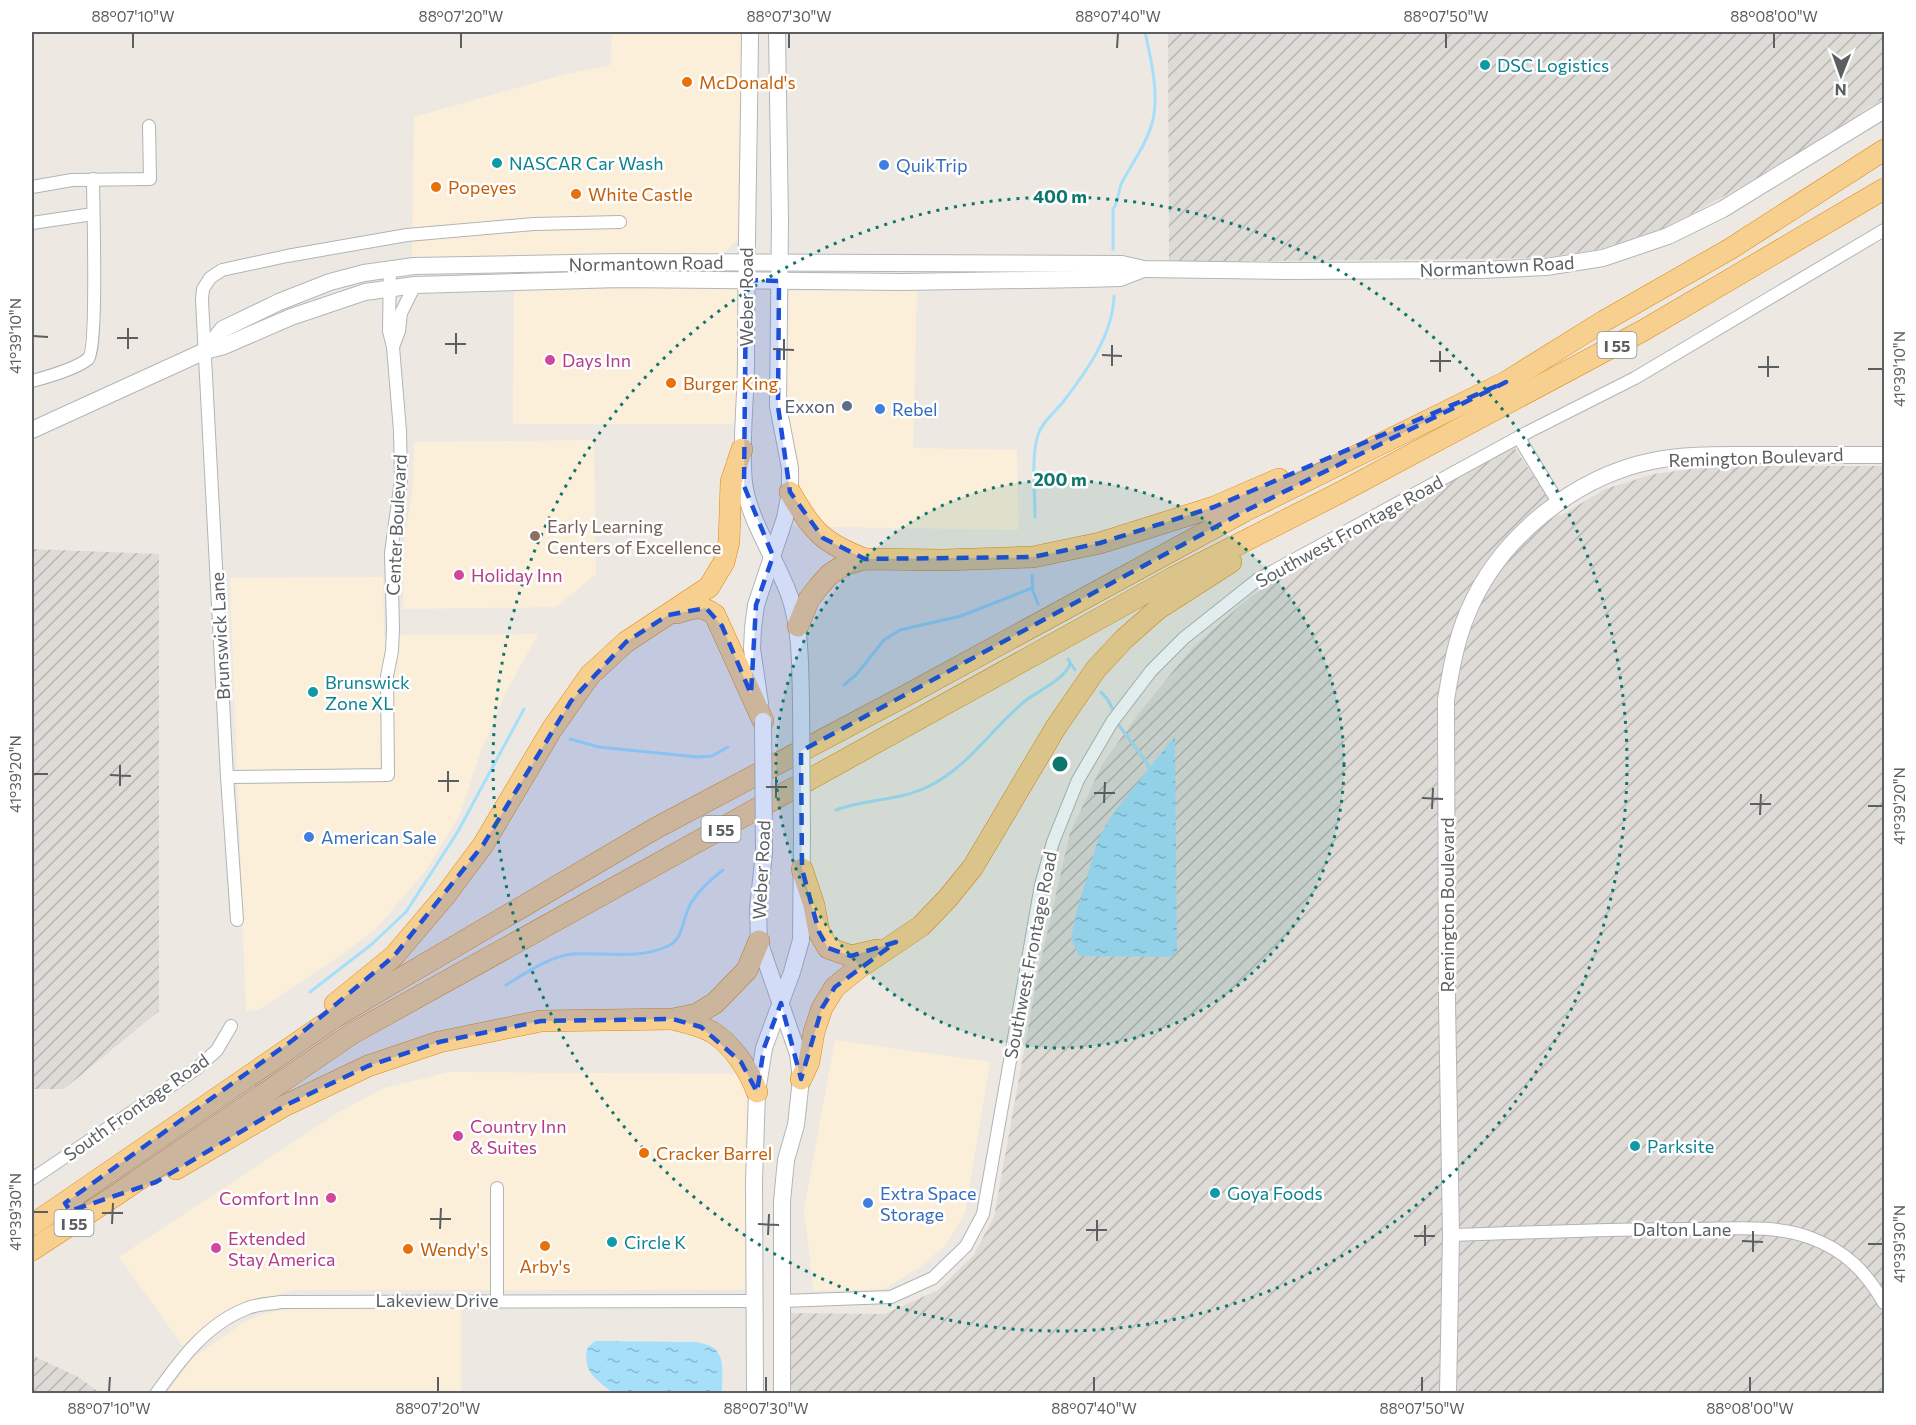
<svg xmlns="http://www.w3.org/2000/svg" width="1916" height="1425" viewBox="0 0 1916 1425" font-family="Commissioner,sans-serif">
	<defs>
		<pattern id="industrial-furrows" width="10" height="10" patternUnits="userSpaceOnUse" patternTransform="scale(1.5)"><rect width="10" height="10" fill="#dedbd7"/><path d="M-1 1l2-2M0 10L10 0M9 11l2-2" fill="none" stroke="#b7b5b2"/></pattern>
		<pattern id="water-ripples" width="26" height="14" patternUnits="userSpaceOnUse" patternTransform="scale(1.5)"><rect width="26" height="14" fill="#a5dffa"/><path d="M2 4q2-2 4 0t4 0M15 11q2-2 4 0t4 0" fill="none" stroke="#89b8ce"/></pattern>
	</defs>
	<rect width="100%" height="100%" fill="#ede9e2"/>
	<g fill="#fcefd9">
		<path d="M612,32H746L742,223L737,240L726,251L709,256L412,259L414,117L566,74L611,65Z"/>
		<path d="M747,287V424H513L514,290Z"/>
		<path d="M917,289L913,448L1017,450L1018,530L781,526L783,438L781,291Z"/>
		<path d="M594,440L596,574L556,607L403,609L405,535L413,488L414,442Z"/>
		<path d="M383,577L384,635L538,634L506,692L480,754L460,814L427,869L375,930L325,966L260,1009L246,1011L230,578Z"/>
		<path d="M835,1040L990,1062L965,1213L946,1245L920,1267L884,1289L814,1291L804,1209Z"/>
		<path d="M450,1072L753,1074L752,1290H294L274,1296L212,1321L183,1346L119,1257L339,1112L385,1088Z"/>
		<path d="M461,1307V1393L166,1394L193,1358L244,1322L266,1313L293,1309Z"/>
	</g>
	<g fill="url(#industrial-furrows)">
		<path d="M1168,32H1884V98L1769,172L1667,227L1600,249L1543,258L1169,262Z"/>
		<path d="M1514,447L1560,516L1605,489L1654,474L1715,466H1884V1393H784V1313L885,1314L938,1290L973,1256L994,1217L1038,973L1070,833L1102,765L1139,713L1193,647L1250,597L1328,550Z"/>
		<path d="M32,549L159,554V1011L64,1089H32Z"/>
		<path d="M32,1355L80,1378L100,1393H32Z"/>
	</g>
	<g fill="url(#water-ripples)">
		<path d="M1175,736L1177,952L1171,957L1079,956L1071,938L1077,910L1099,837L1114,812Z"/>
		<path d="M595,1341L697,1342C703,1344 712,1345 716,1350C725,1359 722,1381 722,1393H613C595,1378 583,1373 587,1348Z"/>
	</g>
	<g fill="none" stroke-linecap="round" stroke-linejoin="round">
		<g stroke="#a5dffa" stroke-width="3">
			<path d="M1113,249V209C1119,201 1118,191 1122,182C1133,162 1147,143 1153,120C1159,92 1151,59 1145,32"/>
			<path d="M1035,517C1035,494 1031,455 1038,435C1042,422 1055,412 1063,402C1086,372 1113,335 1114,296"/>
			<path d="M1032,575L1033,591L1038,604"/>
			<path d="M1068,659L1075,670"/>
			<path d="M844,685L856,675L884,640L900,630L961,616L1032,588"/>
			<path d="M1101,692L1108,700L1115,714"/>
			<path d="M1118,720V724L1147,763L1149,769"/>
			<path d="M570,739L599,747L697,757L712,756L728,747"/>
			<path d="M836,810C865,799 897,801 925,788C966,770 991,729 1025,701C1038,691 1065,679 1070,664"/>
			<path d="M506,985C526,973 548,957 572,954C603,952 639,960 668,946C685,938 682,917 691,903C699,890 710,880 723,870"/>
			<path d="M310,992L372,944L406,912L457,833L524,709"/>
		</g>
		<defs>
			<g id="street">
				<path d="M32,187L72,180L150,179L149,126"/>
				<path d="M32,223L93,214"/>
				<path d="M393,347L399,331L401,313L415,285"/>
				<path d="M32,381C47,377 76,369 88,359C98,349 93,203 93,179"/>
				<path d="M1519,438L1558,502"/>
				<path d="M227,777L388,775L387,676L392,651L393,627L391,553L401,480L400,431L393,347L389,331L390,269"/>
				<path d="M237,920L227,777L202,300L203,289L210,278L222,270L287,256L407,235L534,224L620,222"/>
				<path d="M32,1179L196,1069L217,1050L231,1026"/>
				<path d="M497,1188V1300"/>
				<path d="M1451,1235C1532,1232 1613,1229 1693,1229C1732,1229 1774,1224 1811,1238C1846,1251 1866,1272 1884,1303"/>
				<path d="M783,1301L891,1297L933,1278L966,1246L983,1214L1041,885L1053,842L1078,780L1112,722L1151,671L1184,638L1257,580L1530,431L1635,378L1884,230"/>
				<path d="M156,1394C180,1360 207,1323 248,1308C258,1304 270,1304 281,1302L755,1301"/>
			</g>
			<g id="secondary">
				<path d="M750,32C749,141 746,250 746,360C746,401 740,442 744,483C749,521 777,560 790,597C801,631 800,665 801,700"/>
				<path d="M205,351L223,329L279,302L330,282L364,273L414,266L620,262L1122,264L1144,269L1284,271L1481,270L1546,267L1603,258L1668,236L1723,209L1884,110"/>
				<path d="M32,430L205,351L224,346L291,317L365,292L415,285L620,279L902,282L1085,279L1120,278L1143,269"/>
				<path d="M760,703L752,649L753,628L756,605L785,518L790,492V468L778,406L780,220L777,32"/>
				<path d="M764,853L758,908L759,941L798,1054L801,1079L796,1125L786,1160L782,1201V1394"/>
				<path d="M755,1394L754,1181L757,1092L764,1048L792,972L801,940L802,834"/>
				<path d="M1448,1394L1451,1235L1447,1002L1446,700C1451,669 1456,640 1468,612C1499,538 1574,477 1652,461C1685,454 1719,455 1752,455C1796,455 1840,455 1884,455"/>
			</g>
			<g id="highway">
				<path d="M790,492C812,531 823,543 865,559"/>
				<path d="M677,613C693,608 701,604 715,615L763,721"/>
				<path d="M798,626L809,599L820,585L830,574L844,565L865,559L944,560L1033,557L1100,543L1214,507L1279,479"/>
				<path d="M802,869L814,905L819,932L828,948L851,956L877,950"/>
				<path d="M335,1004L394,956L445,896L483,845L552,729L590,675L626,642L709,587L724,562L729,542L731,482L742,449"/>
				<path d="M676,1020C688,1023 701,1026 712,1032C733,1045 749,1070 757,1092"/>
				<path d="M801,1079L809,1062L814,1032L822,1008L835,987L856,970L921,926L948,898L973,867L1056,727L1096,669L1124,639L1158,609L1231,562"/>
				<path d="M176,1169L284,1106L368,1066L439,1042L541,1021L673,1019L697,1014L715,1003L747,970L759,941"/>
				<path d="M32,1225L335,1017L656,828L905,696L1245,511L1506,382L1604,321L1730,249L1884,150"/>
				<path d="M32,1250L116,1195L353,1033L1174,577L1343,491L1644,330L1884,189"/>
			</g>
		</defs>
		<use href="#street" stroke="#b0b4b7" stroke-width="14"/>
		<use href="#secondary" stroke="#b2b6b9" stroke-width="18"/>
		<use href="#highway" stroke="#e2860d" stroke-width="22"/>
		<use href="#street" stroke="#fff" stroke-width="12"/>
		<use href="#secondary" stroke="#fff" stroke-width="16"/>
		<use href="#highway" stroke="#f7d08f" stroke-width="21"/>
		<defs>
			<g id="secondary-bridge">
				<path d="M801,700L802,834"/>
				<path d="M763,721L764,853"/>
			</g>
		</defs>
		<use href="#secondary-bridge" stroke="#b2b6b9" stroke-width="18" stroke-linecap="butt"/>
		<use href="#secondary-bridge" stroke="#fff" stroke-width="16"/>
	</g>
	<path fill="#1d4ed8" fill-opacity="0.2" stroke="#1d4ed8" stroke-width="4.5" stroke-dasharray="12 8" stroke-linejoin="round" d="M746,280L779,281L778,406L790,492L823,538L865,559L1033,557L1100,543L1214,507L1506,382L1245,511L801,751L802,869L819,932L828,948L851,956L896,942L835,987L822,1008L801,1079L781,1003L764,1048L757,1092L741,1062L701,1027L673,1019L541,1021L439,1042L368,1066L284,1106L156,1182L70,1211L65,1203L293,1040L394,956L483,845L571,701L626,642L668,615L706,608L722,626L751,694L756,605L773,556L744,486Z"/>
	<path fill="none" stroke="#5b5f62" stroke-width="2" d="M133,48V33M461,48V33M789,48V33M1117,48L1118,33M1446,48V33M1774,48V33M33,336L48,337M117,338H138M445,344H466M128,349V328M773,349L794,350M456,354V333M1102,355L1122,356M784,360V339M1430,361H1451M1112,366V345M1758,367H1779M1868,369H1883M1440,372V351M1768,377V356M33,774H48M110,775L131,776M438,781H459M120,786V765M766,787H787M448,792V771M1094,793H1115M776,798V777M1422,798L1443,799M1104,803L1105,782M1750,804H1771M1868,806H1883M1432,809L1433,788M1760,815L1761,794M33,1212H48M102,1213H123M430,1219H451M112,1224L113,1203M758,1224L779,1225M440,1229L441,1208M1086,1230H1107M768,1235L769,1214M1414,1236H1435M1097,1241V1220M1742,1241L1763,1242M1868,1244H1883M1425,1246V1225M1753,1252V1231M109,1392L110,1377M438,1392V1377M766,1392V1377M1094,1392V1377M1422,1392V1377M1750,1392V1377"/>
	<circle cx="1060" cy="764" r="284" fill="#0f766e" fill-opacity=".12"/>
	<g fill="none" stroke="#0f766e" stroke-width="3" stroke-dasharray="3 6">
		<circle cx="1060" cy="764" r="284"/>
		<circle cx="1060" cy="764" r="567"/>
	</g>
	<g fill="#0f9aa8" stroke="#fff" stroke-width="2">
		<circle cx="1485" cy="65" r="6"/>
		<circle cx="497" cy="163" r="6"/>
		<circle cx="313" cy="692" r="6"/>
		<circle cx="1635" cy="1146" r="6"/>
		<circle cx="1215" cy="1193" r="6"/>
		<circle cx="612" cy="1242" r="6"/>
	</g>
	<g fill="#e8710a" stroke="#fff" stroke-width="2">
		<circle cx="687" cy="82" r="6"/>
		<circle cx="436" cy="187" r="6"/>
		<circle cx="576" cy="194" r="6"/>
		<circle cx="671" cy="383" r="6"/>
		<circle cx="644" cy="1153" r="6"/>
		<circle cx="545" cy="1246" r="6"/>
		<circle cx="408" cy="1249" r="6"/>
	</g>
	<g fill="#3f7fe0" stroke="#fff" stroke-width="2">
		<circle cx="884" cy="165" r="6"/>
		<circle cx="880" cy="409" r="6"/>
		<circle cx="309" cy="837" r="6"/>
		<circle cx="868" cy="1203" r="6"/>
	</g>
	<g fill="#d1479c" stroke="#fff" stroke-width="2">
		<circle cx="550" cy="360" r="6"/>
		<circle cx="459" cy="575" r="6"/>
		<circle cx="458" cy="1136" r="6"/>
		<circle cx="331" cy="1198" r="6"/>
		<circle cx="216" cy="1248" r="6"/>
	</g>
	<circle fill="#5c6f8a" stroke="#fff" stroke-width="2" cx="847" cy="406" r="6"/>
	<circle fill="#8d6e63" stroke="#fff" stroke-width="2" cx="535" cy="536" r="6"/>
	<g text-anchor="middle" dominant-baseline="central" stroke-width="5" stroke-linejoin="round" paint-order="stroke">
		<g fill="#fff" stroke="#8c8f91" stroke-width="1.5">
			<rect x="1597.5" y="332" width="39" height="26" rx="4.5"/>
			<rect x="701.5" y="816" width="39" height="26" rx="4.5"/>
			<rect x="54.5" y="1210" width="39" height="26" rx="4.5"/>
		</g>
		<g font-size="16" font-weight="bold" fill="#5b5f62">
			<text x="1617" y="345">I 55</text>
			<text x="721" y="829">I 55</text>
			<text x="74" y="1223">I 55</text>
		</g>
		<g font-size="18" fill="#0d838f" stroke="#fff" text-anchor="start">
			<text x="1497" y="65">DSC Logistics</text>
			<text x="509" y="163">NASCAR Car Wash</text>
			<text x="325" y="682">Brunswick<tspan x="325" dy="21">Zone XL</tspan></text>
			<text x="1647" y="1146">Parksite</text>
			<text x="1227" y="1193">Goya Foods</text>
			<text x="624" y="1242">Circle K</text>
		</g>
		<g font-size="18" fill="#c56008" stroke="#fff" text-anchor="start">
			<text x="699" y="82">McDonald's</text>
			<text x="448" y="187">Popeyes</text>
			<text x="588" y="194">White Castle</text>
			<text x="683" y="383">Burger King</text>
			<text x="656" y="1153">Cracker Barrel</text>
			<text x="420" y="1249">Wendy's</text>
			<text x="545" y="1266" text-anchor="middle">Arby's</text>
		</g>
		<g font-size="18" fill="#366cbe" stroke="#fff" text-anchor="start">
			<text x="896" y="165">QuikTrip</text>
			<text x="892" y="409">Rebel</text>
			<text x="321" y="837">American Sale</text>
			<text x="880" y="1193">Extra Space<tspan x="880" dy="21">Storage</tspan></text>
		</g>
		<g font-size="18" fill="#5b5f62" stroke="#fff">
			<text transform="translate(646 263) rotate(-1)">Normantown Road</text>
			<text transform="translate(1497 266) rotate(-3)">Normantown Road</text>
			<text transform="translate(746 297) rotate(-90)">Weber Road</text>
			<text transform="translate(1756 457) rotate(-2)">Remington Boulevard</text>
			<text transform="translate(396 525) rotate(-87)">Center Boulevard</text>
			<text transform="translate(1349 531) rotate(-29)">Southwest Frontage Road</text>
			<text transform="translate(220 636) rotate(-93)">Brunswick Lane</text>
			<text transform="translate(761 870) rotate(-87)">Weber Road</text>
			<text transform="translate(1447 905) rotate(-90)">Remington Boulevard</text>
			<text transform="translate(1030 955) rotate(-79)">Southwest Frontage Road</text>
			<text transform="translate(136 1107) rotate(-35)">South Frontage Road</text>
			<text x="1682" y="1229">Dalton Lane</text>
			<text x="437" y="1300">Lakeview Drive</text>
		</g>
		<g font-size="18" fill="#b23c85" stroke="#fff" text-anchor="start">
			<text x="562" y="360">Days Inn</text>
			<text x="471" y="575">Holiday Inn</text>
			<text x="470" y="1126">Country Inn<tspan x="470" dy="21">&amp; Suites</tspan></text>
			<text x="319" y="1198" text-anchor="end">Comfort Inn</text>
			<text x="228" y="1238">Extended<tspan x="228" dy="21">Stay America</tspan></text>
		</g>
		<g font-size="18" fill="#4e5e75" stroke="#fff" text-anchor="end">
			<text x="835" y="406">Exxon</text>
		</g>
		<g font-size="18" fill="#785e54" stroke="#fff" text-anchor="start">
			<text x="547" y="526">Early Learning<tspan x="547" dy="21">Centers of Excellence</tspan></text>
		</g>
	</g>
	<circle cx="1060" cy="764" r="9" fill="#0f766e" stroke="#fff" stroke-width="3"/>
	<g font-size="18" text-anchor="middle" font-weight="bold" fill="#0f766e" stroke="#fff" stroke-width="5" stroke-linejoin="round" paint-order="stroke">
		<text x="1060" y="203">400 m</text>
		<text x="1060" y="486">200 m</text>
	</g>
	<rect width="1916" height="1425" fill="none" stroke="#ffffff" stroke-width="66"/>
	<g transform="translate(1841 75) rotate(181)" stroke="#ffffff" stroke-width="4.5" paint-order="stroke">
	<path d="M0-4.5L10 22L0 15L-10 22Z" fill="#5b5f62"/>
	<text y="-9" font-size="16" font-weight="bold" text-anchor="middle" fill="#5b5f62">N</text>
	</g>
	<rect x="33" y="33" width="1850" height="1359" fill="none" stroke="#5b5f62" stroke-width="2"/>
	<g font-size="15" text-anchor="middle" fill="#5b5f62">
		<text x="133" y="22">88°07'10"W</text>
		<text x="461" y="22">88°07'20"W</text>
		<text x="789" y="22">88°07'30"W</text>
		<text x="1118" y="22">88°07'40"W</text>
		<text x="1446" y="22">88°07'50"W</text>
		<text x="1774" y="22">88°08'00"W</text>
		<text transform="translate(16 336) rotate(-90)" y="5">41°39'10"N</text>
		<text transform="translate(1900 369) rotate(-90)" y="5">41°39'10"N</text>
		<text transform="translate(16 774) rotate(-90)" y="5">41°39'20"N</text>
		<text transform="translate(1900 806) rotate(-90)" y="5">41°39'20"N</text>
		<text transform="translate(16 1212) rotate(-90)" y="5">41°39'30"N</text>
		<text transform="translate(1900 1244) rotate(-90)" y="5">41°39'30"N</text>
		<text x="109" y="1414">88°07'10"W</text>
		<text x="438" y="1414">88°07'20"W</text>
		<text x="766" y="1414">88°07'30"W</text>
		<text x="1094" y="1414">88°07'40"W</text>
		<text x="1422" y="1414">88°07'50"W</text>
		<text x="1750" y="1414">88°08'00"W</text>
	</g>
</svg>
